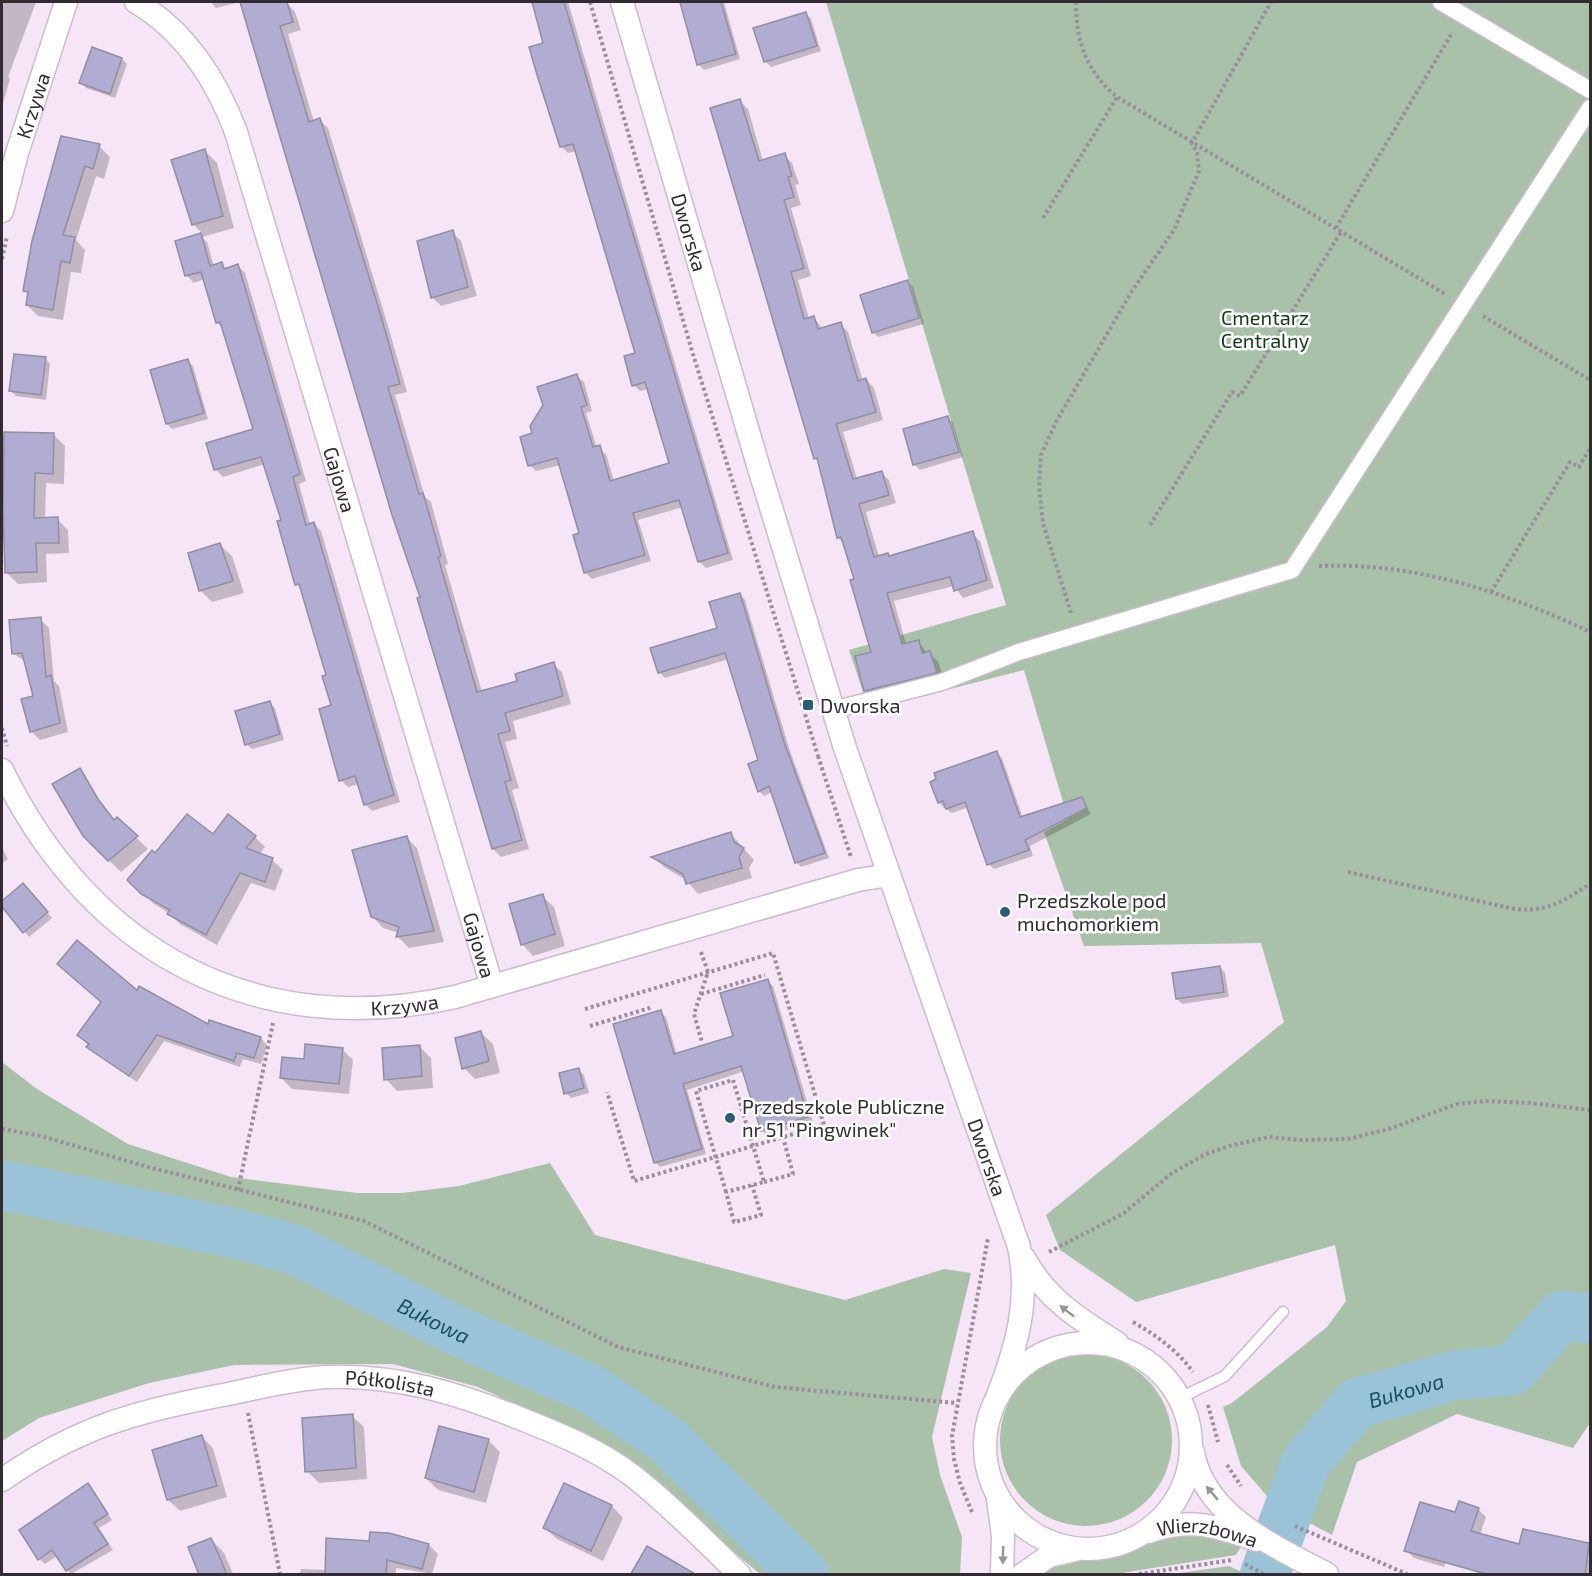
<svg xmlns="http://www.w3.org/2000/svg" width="1592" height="1576" viewBox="0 0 1592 1576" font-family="'Exo 2',sans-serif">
	<rect width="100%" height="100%" fill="#f6e5f7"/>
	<g fill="#a9c0a9">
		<path d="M826,2H1590V1423L1573,1448L1457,1414L1357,1462L1332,1535L1274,1504L1241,1466L1223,1407L1232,1403L1327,1327L1346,1301L1335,1245L1136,1302L1060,1250L1046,1215L1284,1022L1261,943L1084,946L1044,832L1068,819L1024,670L869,710L849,650L1006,605Z"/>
		<path d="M2,1062L37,1089L128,1144L231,1177L357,1193H402L459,1186L550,1163L595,1235L845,1300L944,1269L971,1273L932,1437L940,1475L962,1537L960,1574H760L627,1462L576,1432L478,1387L393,1364L234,1365L149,1383L39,1418L2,1441Z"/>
		<circle cx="1086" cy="1440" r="86"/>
		<path d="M1186,1530L1242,1545L1236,1555L1115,1574H1029L1074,1559L1112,1556Z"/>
		<path d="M1229,1566L1246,1574H1173Z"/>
	</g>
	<g fill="#0003">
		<path d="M2,2H36L8,77L10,79L2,107Z"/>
		<path d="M211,2H240L216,8Z"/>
		<path d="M532,2H568L733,560L706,568L699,561L683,507L638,520L651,561L592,579L585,572L581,534L561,465L536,471L529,465L534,434L577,376L584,382L592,411L586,413L597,448L606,454L614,481L671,464L649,389L640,391L633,385L637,354L577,151L568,153L561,146L545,44Z"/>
		<path d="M679,2H724L740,59L704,70L698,64Z"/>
		<path d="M287,3L295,12L301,30L288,34L314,122L320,120L328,128L388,326L407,392L395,395L425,497L431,502L448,564L445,565L482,692L519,682L553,664L562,672L571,704L513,721L517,739L505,742L519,788L512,790L529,849L501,857L493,849L422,598L246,16Z"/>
		<path d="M805,13L811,19L821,51L771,67L765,61Z"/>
		<path d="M122,59L127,64L115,98L86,88L81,82Z"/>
		<path d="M740,101L748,109L763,161L784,155L792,163L799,184L795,185L801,205L791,208L811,276L798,280L809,319L814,318L823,329L840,324L848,332L863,381L866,380L874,388L883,420L843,432L857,479L881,473L889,480L896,503L866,512L879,557H890L972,533L980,541L994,588L963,598L954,586L894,601L906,644L918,641L927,653L938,661L944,680L873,698L865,690L873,653L845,545L838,538L828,504L832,503L820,463L815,458Z"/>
		<path d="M62,138L99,146L110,157L104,179L96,176L76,240L85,250L81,273L71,272L63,320L38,316L27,305L29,295L25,291Z"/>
		<path d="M205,151L217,163L234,228L202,237L207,242L214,266L221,264L227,269L238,266L245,273L306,481L299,484L310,525L314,524L321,531L400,802L372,811L365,804L359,784L348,787L341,780L328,676L303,590L297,584L283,521L265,464L223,477L216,470L208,444L254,430L224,329L217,323L205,279L194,283L187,276L177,242L203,234L193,224Z"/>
		<path d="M452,232L461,241L477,296L441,306L432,297Z"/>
		<path d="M908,282L913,287L924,324L878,337L873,332Z"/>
		<path d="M45,358L50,364L46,400L16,396L11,391Z"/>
		<path d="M188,361L193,366L208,419L172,429L167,424Z"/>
		<path d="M948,418L953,423L963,457L920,470L914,464Z"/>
		<path d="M54,435L65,446L64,484L46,483L45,519H57L68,530L69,553L46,554L47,582L18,584L7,573L4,512Z"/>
		<path d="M220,545L232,556L244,593L212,602L201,591L190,554Z"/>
		<path d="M740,594L745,600L789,748L829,858L801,867L796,862L772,792L764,796L759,791L760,761L729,659L665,678L659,672L718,629Z"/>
		<path d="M40,619L49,628L54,681L59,686L68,732L40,740L31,731L35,697L26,662L14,654Z"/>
		<path d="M269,702L275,708L284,740L252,749L246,744Z"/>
		<path d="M996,753L1002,758L1023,818L1082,799L1091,814L1030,846L1033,856L994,869L989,864L969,807L952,813L944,808L939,802L938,780Z"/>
		<path d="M117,819L148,849L121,872L83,835Z"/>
		<path d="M731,834L754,860L749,868L752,878L698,894L686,880L664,867L654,857Z"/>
		<path d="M213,836L255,837L265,847L259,855L272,860L283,870L275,891L251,883L217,945L180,924L169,913L154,904L129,880L156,856Z"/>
		<path d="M406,837L417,848L444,942L409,948L398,937L399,933L383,928L372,916Z"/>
		<path d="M2,848L8,859L2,863Z"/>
		<path d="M23,885L52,918L29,937L2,904Z"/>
		<path d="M542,896L554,907L565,946L533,956L522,944Z"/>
		<path d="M1220,967L1225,973L1229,997L1182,1004L1177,999Z"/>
		<path d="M767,980L773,986L813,1122L767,1136L762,1130L745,1071L687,1090L706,1154L660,1167L655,1162L660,1012L666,1017L677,1055L734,1037Z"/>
		<path d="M138,992L209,1026L210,1022L261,1038L267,1045L261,1064L243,1059L240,1067L164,1041L137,1082L95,1053L79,1035Z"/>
		<path d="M481,1033L493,1044L500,1073L475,1079L464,1068Z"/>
		<path d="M419,1046L431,1058L433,1088L397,1091L386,1079Z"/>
		<path d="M342,1049L353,1060L349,1094L292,1089L281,1078L305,1060Z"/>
		<path d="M578,1070L584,1075L589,1093L571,1098L566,1093Z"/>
		<path d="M352,1416L364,1427L367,1479L319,1483L307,1471Z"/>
		<path d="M202,1437L213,1448L227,1497L180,1511L168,1500Z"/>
		<path d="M488,1440L500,1452L486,1503L438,1490L426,1478Z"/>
		<path d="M88,1485L112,1520L99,1528L113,1550L71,1574L57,1556L45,1564L39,1559Z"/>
		<path d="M565,1485L612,1506L623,1518L603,1561L557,1539L545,1528Z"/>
		<path d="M1478,1509L1486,1517L1480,1535L1521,1546L1588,1544L1590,1546V1574H1481L1446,1562L1444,1567L1414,1558L1406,1550L1456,1514Z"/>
		<path d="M211,1539L224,1553L233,1574H201Z"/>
		<path d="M429,1545L438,1554L432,1574L396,1568V1574H300L301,1569L326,1570Z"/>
	</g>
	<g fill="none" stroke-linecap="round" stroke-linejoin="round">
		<g stroke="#9ac3d7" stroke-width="50">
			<path id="s1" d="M2,1185L238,1234L293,1249L455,1330L589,1388L666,1439L804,1574"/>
			<path id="s2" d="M1265,1574L1306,1462L1357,1403L1457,1375L1513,1370L1561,1316L1590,1318"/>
		</g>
	</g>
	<g fill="#b1add2" stroke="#918ea2" stroke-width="1.5">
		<path d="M240,2H287L293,22L280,26L309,122L320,118L381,316L400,384L388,387L419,494L423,493L441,556L438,557L477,692L517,681L515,674L554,662L563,696L505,713L510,731L498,734L511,780L505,782L522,840L492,849L417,598L420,597L392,515Z"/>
		<path d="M532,2H564L728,553L698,562L679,500L633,513L645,555L584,573L573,535L579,533L557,458L528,466L520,437L532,433L530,426L543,405L537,387L577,374L587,405L581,407L593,447L600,445L610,481L669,463L645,382L632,386L624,356L635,353L573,144L560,147L537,75L529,47L543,43Z"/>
		<path d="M680,2H721L736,54L697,65Z"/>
		<path d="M806,12L817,46L764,62L753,28Z"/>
		<path d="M92,47L122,58L110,94L79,83Z"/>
		<path d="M740,99L759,161L785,153L792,176L788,177L794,197L784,200L804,268L791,272L804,319L814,316L818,329L841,322L858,381L866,378L876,412L836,424L853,479L882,471L889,495L859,504L874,557L888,553L889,556L973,531L987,580L954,591L950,577L887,593L902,644L919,640L922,653L930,651L937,673L864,691L855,656L871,652L850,580L854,579L841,537L837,538L817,458L814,459L710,108Z"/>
		<path d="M61,136L100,144L93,169L85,166L63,235L75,237L70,263L61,261L53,310L26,305L28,292L23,291L32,241Z"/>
		<path d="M205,149L223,216L192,225L171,160Z"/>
		<path d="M453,230L468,287L431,298L417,241Z"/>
		<path d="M201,233L210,266L222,262L224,269L238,264L300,474L293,477L306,525L314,522L394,795L364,805L355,776L339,781L319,709L331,705L322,676L326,675L299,584L295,585L277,521L281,520L261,457L214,470L206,443L253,429L220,322L216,323L201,272L185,276L175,241Z"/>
		<path d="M908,280L919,318L872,333L860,295Z"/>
		<path d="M14,354L46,357L41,395L9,391Z"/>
		<path d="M188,359L204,413L166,424L150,370Z"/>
		<path d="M948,416L959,452L913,465L903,429Z"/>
		<path d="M4,432L54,433L53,474L35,473L34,518L58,517L59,543H36L37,572L5,573L3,512Z"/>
		<path d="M220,543L233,581L199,591L188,553Z"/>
		<path d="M740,593L784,742L825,853L795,863L769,786L758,792L748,764L758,760L725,653L658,673L650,648L717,628L709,602Z"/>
		<path d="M41,617L46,677L51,675L60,723L30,732L21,699L33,696L22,653L12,654L9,620Z"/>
		<path d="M270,701L280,734L245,745L235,711Z"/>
		<path d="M997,751L1020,817L1082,797L1087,808L1025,840L1029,850L987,865L965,802L946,809L943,801L938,803L930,782L936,779L934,773Z"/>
		<path d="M80,768L98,799L114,820L117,817L138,836L108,861L83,836L52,784Z"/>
		<path d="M187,814L213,834L228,814L256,836L246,848L273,858L265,882L240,873L206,935L167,914L170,910L141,894L127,880L152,850L155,853Z"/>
		<path d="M731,832L734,842L744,848L739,857L742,868L686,884L683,874L651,857Z"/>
		<path d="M407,836L434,931L396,937L399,927L371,917L352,850Z"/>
		<path d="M23,883L48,912L23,933L2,907V901Z"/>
		<path d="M543,894L555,934L521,945L509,904Z"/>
		<path d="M77,940L137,990L139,986L208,1024L209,1020L261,1037L254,1058L237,1053L234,1061L157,1035L129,1076L86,1047L89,1044L77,1035L101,1002L57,964Z"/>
		<path d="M1220,966L1224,992L1176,999L1172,973Z"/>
		<path d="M768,979L808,1117L761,1131L741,1066L683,1084L702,1149L654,1163L613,1024L661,1010L674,1054L733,1036L720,993Z"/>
		<path d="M481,1031L489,1061L462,1069L455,1038Z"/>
		<path d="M305,1044L343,1048L339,1084L280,1078L282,1057L304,1059Z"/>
		<path d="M420,1045L422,1076L384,1080L382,1048Z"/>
		<path d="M579,1068L584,1088L564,1094L559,1073Z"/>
		<path d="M353,1414L356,1468L305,1472L302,1418Z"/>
		<path d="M439,1426L489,1439L474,1492L425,1478Z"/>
		<path d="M202,1435L217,1486L167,1500L152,1450Z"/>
		<path d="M88,1483L108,1514L94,1523L108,1544L66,1571L52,1550L38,1560L19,1530Z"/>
		<path d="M564,1483L612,1505L591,1551L543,1528Z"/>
		<path d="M1459,1501L1479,1508L1471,1531L1519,1544L1523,1529L1589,1543L1585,1575H1490L1404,1551L1420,1502L1455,1512Z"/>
		<path d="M370,1532L389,1533L429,1544L422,1569L387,1560L386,1575H325L326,1538L369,1541Z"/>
		<path d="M211,1538L218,1553L227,1575H199L188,1547Z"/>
		<path d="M647,1546L697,1575H630Z"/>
	</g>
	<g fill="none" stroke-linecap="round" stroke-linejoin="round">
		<defs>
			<path id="service" d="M1180,1398L1225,1376L1283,1312"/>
			<g id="pedestrian">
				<path d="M1441,2L1590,90"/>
				<path d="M833,710L942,682L1019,652L1292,570L1590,108"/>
			</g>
			<g id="minor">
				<path id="s3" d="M136,2C185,31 216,79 236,132L492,986"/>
				<path id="s4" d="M622,2L758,465L845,748L1019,1247C1030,1299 1017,1346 998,1395"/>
				<path id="s5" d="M2,211L17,153L66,2"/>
				<path id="s6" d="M2,770C91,952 254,1041 455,997L858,880L889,875"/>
				<path d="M1024,1258C1046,1299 1079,1319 1117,1343"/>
				<circle cx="1088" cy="1446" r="103"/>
				<path d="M1193,1452C1204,1516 1276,1547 1327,1574"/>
				<path id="s7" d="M2,1480C76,1428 136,1411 223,1395C257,1388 292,1379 326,1377C397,1374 460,1394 524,1420C562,1435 600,1451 633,1476C671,1506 705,1541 739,1574"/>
				<path d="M998,1499L1003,1536L1002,1574"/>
				<path id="s8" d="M1149,1532C1188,1517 1217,1526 1256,1540"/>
				<path d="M1023,1574L1049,1556L1075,1550"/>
			</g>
		</defs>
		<use href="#service" stroke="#cbbbcc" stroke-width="13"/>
		<use href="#pedestrian" stroke="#cbbbcc" stroke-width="19"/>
		<use href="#minor" stroke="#cbbbcc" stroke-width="25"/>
		<g stroke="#9a8e9b" stroke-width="4" stroke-dasharray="3 3" stroke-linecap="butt">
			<path d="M590,2L692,351L818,756"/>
			<path d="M1076,2C1076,41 1086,71 1117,97L1445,294"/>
			<path d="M1043,218L1117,97"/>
			<path d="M1336,228L1452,33"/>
			<path d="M2,259L7,236"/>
			<path d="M1483,316L1590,380"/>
			<path d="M1150,525L1232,392L1240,396L1341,232"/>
			<path d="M1319,566C1414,562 1506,592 1590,632"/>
			<path d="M1491,592L1570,462L1579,467L1590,448"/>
			<path d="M1071,613L1043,523L1039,486L1041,455L1056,422L1132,291L1174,230L1199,171L1197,153L1192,143L1271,2"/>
			<path d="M2,728L7,746"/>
			<path d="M818,756L851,857"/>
			<path d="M1348,872L1514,909C1549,912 1561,902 1590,884"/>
			<path d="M701,952L708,972L694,1014L702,1042"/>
			<path d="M701,994L765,975"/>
			<path d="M585,1009L773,953L824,1125L634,1181L607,1092"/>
			<path d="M590,1026L653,1007"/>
			<path d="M2,1129L41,1136L148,1167L364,1221L618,1347L775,1387L956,1403"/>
			<path d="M764,1182L793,1174L783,1137"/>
			<path d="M238,1190L273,1023"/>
			<path d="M726,1192L696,1091L733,1080L764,1182L726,1192L734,1222L761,1215L752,1185"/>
			<path d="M1049,1252L1124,1213L1172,1173L1206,1154L1229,1146L1269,1137L1300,1140L1348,1139L1389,1129L1457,1104L1486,1101L1530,1103L1590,1110"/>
			<path d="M1133,1322C1157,1336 1176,1349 1193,1372"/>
			<path d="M1208,1405L1218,1442"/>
			<path d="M248,1413L280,1574"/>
			<path d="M1227,1465L1241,1486"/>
			<path d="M972,1512L960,1483L954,1459L952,1436L988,1238"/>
			<path d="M1295,1526L1407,1574"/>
			<path d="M1245,1564L1263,1574"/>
			<path d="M1139,1574L1232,1560"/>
		</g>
		<use href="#service" stroke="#fff" stroke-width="10"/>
		<use href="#pedestrian" stroke="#fff" stroke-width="16"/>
		<use href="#minor" stroke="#fff" stroke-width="22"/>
	</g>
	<defs><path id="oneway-solid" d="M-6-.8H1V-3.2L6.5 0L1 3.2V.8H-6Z" transform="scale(1.5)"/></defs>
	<g fill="#989598">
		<use href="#oneway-solid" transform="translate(1067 1311) rotate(-142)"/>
		<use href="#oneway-solid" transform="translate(1212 1493) rotate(-130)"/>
		<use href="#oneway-solid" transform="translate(1003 1555) rotate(91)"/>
	</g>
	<g fill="#2b5c7a" stroke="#fff" stroke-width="2">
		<rect x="802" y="699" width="12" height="12" rx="3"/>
		<circle cx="1005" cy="912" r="6"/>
		<circle cx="730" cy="1118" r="6"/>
	</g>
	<g text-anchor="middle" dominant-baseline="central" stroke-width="5" stroke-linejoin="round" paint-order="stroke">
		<g font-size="20" fill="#322b32" stroke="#fff">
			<text stroke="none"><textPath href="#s5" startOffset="110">Krzywa</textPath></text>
			<text stroke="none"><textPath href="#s4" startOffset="240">Dworska</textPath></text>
			<text stroke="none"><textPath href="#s3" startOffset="530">Gajowa</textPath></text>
			<text stroke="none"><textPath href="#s3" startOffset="1016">Gajowa</textPath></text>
			<text stroke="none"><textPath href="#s6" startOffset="500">Krzywa</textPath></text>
			<text stroke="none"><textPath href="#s4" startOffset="1212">Dworska</textPath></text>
			<text stroke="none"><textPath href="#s7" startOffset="408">Półkolista</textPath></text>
			<text stroke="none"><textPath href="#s8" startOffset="60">Wierzbowa</textPath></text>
		</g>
		<g font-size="20" fill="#103c14" stroke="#fff">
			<text x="1265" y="317">Cmentarz<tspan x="1265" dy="23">Centralny</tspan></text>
		</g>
		<g font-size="20" fill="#322b32" stroke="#fff" text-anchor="start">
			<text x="820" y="705">Dworska</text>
			<text x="1017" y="900">Przedszkole pod<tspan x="1017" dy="23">muchomorkiem</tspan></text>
			<text x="742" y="1106">Przedszkole Publiczne<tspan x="742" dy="23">nr 51 "Pingwinek"</tspan></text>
		</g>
		<g font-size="21" font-style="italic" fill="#184d63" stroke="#fff">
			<text stroke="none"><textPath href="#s1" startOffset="456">Bukowa</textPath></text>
			<text stroke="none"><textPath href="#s2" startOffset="248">Bukowa</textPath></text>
		</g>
	</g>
	<rect width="1592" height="1576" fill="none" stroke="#322b32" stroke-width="6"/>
</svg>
